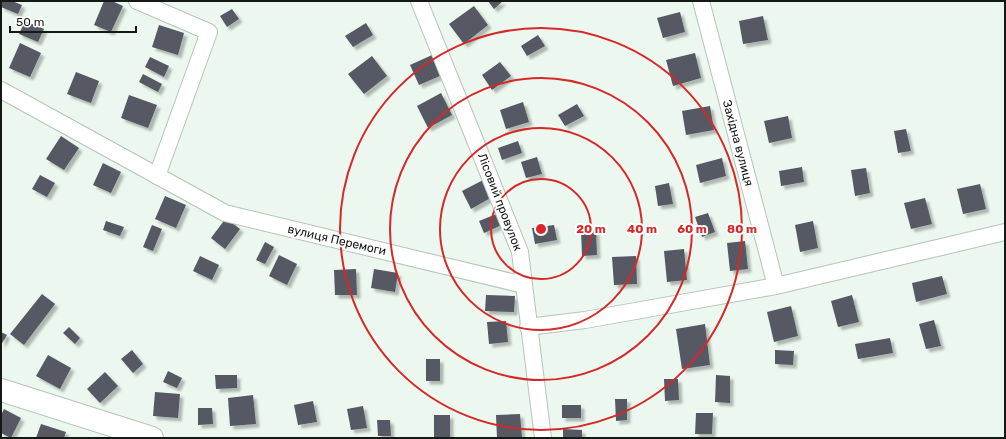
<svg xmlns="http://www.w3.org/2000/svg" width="1006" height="439" viewBox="0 0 1006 439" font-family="Rubik,sans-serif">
	<defs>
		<filter id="shadow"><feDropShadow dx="3.5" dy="3.5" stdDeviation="1" flood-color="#0004"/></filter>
	</defs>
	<rect width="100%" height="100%" fill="#ecf8ef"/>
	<g fill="#565863" filter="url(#shadow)">
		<path d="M1,1H12L22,5L18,14L1,7Z"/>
		<path d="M104,1H112L123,6L111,32L94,25Z"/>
		<path d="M488,1H503L494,9Z"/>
		<path d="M474,6L488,25L464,44L449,24Z"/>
		<path d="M232,9L239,19L227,27L220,16Z"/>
		<path d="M680,12L685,32L663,38L657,18Z"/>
		<path d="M763,16L768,40L743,44L739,21Z"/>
		<path d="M25,21L44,29L38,42L19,34Z"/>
		<path d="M366,23L373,35L353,47L345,36Z"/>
		<path d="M159,25L184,33L178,55L152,47Z"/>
		<path d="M538,35L545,46L527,56L521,46Z"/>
		<path d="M20,43L41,53L30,77L9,68Z"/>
		<path d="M695,53L701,78L673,86L666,60Z"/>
		<path d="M432,55L442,75L419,85L410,65Z"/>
		<path d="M372,56L387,76L364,94L348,74Z"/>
		<path d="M150,57L169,66L164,77L145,67Z"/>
		<path d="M500,62L511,76L492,90L482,75Z"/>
		<path d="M76,72L99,81L91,103L67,94Z"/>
		<path d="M143,74L162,84L158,92L139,82Z"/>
		<path d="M441,93L452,115L428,128L417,106Z"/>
		<path d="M129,95L157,105L148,128L121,118Z"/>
		<path d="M523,102L529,122L506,129L500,110Z"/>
		<path d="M577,104L584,116L565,126L558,115Z"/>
		<path d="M710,106L714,130L686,135L682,111Z"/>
		<path d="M788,116L792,138L769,143L764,121Z"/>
		<path d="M906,129L911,151L898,153L894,131Z"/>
		<path d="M61,136L79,148L64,170L46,159Z"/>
		<path d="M518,141L522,153L502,160L498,148Z"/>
		<path d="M537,157L542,174L526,178L521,162Z"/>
		<path d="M722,158L726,176L700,183L696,165Z"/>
		<path d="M103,163L121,172L111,193L93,185Z"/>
		<path d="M802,167L804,182L781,186L779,171Z"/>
		<path d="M866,168L870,193L855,196L851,170Z"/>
		<path d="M40,175L55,183L47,197L32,189Z"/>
		<path d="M485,179L494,196L471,209L462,191Z"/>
		<path d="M669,183L673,204L658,206L655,186Z"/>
		<path d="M980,184L986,209L963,214L957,189Z"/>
		<path d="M165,196L186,205L176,228L155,219Z"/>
		<path d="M925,198L932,224L911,229L904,203Z"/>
		<path d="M499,213L504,224L484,233L479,221Z"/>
		<path d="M708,213L715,232L702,237L695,217Z"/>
		<path d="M226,218L240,229L225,249L211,238Z"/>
		<path d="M106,221L124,227L120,236L103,230Z"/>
		<path d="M813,221L818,248L800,252L795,225Z"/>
		<path d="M152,225L162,229L153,251L143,247Z"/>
		<path d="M554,225L557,240L535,244L532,228Z"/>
		<path d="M581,231H596L597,255L582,256Z"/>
		<path d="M745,241L748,269L730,271L727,243Z"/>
		<path d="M265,242L274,247L265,264L256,260Z"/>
		<path d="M684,249L687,280L667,282L664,251Z"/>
		<path d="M279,255L297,264L287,285L269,276Z"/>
		<path d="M200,256L219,265L212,280L193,271Z"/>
		<path d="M636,256L637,284L614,285L612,257Z"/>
		<path d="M356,269L357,295H335L334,270Z"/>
		<path d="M374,269L398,273L395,292L371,288Z"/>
		<path d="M942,276L947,294L916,302L912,283Z"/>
		<path d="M42,294L55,304L24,345L10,334Z"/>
		<path d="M486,295L515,296L514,312L485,311Z"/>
		<path d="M852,295L859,322L838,327L831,301Z"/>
		<path d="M791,306L798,336L774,342L767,312Z"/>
		<path d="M934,320L941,346L926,349L919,324Z"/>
		<path d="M506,321L508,342L489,344L487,322Z"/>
		<path d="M705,324L710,365L682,369L676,329Z"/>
		<path d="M69,327L80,338L75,344L63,333Z"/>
		<path d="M1,332L7,335L1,345Z"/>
		<path d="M890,338L893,353L858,359L855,344Z"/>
		<path d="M132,350L143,364L133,373L121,359Z"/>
		<path d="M775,350L794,351L793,365L775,364Z"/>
		<path d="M48,355L71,368L60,389L36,376Z"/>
		<rect x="426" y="359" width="14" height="22"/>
		<path d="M168,371L182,378L177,388L163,382Z"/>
		<path d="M105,372L118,386L100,403L87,389Z"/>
		<path d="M215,375H237V388L216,389Z"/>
		<path d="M716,375L730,376V403L715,402Z"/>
		<path d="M664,379H678L679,400L665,401Z"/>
		<path d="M155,392L180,394L178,418L153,416Z"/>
		<path d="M253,395L256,424L230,426L228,398Z"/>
		<path d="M615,399H627V420L616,421Z"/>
		<path d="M313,401L317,422L298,425L294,405Z"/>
		<rect x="562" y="405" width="19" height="13"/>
		<path d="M363,406L367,428L351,430L347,409Z"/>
		<path d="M198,408H212L213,424L198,425Z"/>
		<path d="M4,409L21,418L11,438L1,433V415Z"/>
		<path d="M696,413H713L712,434H695Z"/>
		<path d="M520,414L522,438H497L496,415Z"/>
		<rect x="434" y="415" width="16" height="23"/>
		<path d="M377,420H390L391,436H378Z"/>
		<path d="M41,424L66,432L64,438H36Z"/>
		<path d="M563,429L582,430V438H563Z"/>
	</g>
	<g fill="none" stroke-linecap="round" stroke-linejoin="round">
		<defs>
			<g id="street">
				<path d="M137,1L209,32L157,176"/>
				<path d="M419,1L520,252L543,438"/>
				<path d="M701,1L776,286"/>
				<path d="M1,90L225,213L524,285"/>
				<path d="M528,327L585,320L776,286L1005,232"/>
			</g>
			<path id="secondary" d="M1,390L152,438"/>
		</defs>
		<use href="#street" stroke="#b7c3ba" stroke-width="18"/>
		<use href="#secondary" stroke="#b7c3ba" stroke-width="24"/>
		<use href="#street" stroke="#fff" stroke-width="16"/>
		<use href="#secondary" stroke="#fff" stroke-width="22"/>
	</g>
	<g fill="none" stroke="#d62828" stroke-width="2">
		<circle cx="541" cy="229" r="50"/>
		<circle cx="541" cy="229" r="101"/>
		<circle cx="541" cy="229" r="151"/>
		<circle cx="541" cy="229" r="201"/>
	</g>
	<g text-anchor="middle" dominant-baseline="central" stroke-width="4" stroke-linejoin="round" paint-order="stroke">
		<g font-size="12" fill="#151916" stroke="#fff">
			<text transform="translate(738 143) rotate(75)">Західна вулиця</text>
			<text transform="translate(500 202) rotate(69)">Лісовий провулок</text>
			<text transform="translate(337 240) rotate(13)">вулиця Перемоги</text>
		</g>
	</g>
	<circle cx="541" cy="229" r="6" fill="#d62828" stroke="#fff" stroke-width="2"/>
	<g font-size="12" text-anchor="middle" font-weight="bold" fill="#d62828" stroke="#fff" stroke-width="4" stroke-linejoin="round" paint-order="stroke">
		<text x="591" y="233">20 m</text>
		<text x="642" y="233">40 m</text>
		<text x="692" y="233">60 m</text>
		<text x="742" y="233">80 m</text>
	</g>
	<rect width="1006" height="439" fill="none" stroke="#151916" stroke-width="4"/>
	<path d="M10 26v6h126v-6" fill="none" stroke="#151916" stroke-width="2"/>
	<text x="16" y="26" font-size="12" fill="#151916" stroke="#ffffff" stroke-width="3" paint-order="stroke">50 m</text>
</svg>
